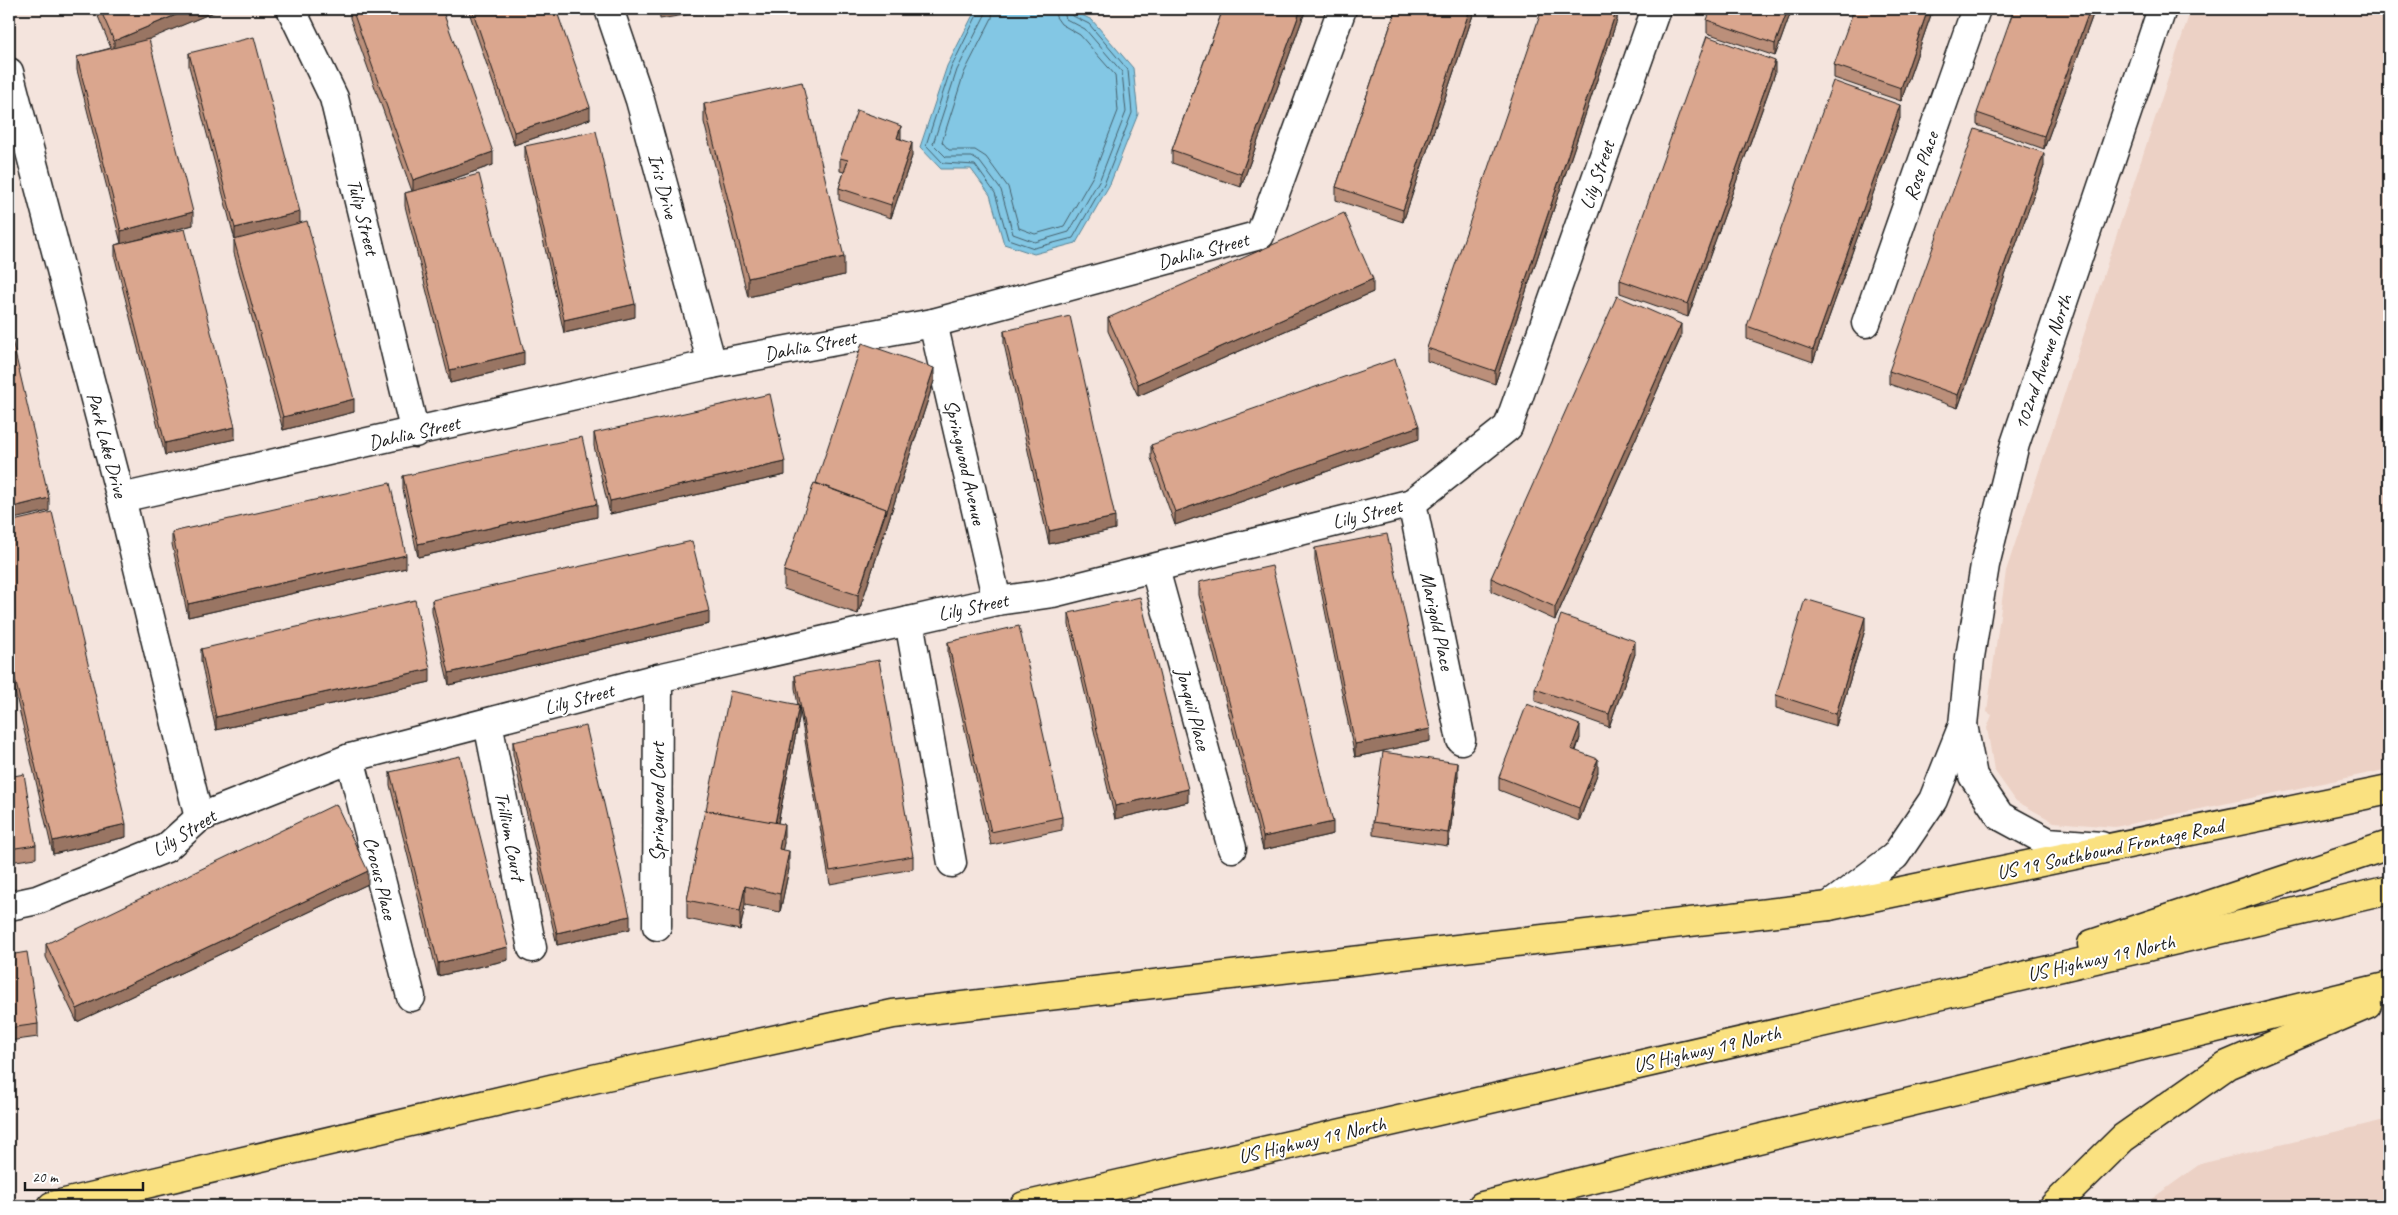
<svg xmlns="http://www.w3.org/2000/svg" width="2398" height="1215" viewBox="0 0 2398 1215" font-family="Caveat,sans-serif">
	<rect width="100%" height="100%" fill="#f4e4dd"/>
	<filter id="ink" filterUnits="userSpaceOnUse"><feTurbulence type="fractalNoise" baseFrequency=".02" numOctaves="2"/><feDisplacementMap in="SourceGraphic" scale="10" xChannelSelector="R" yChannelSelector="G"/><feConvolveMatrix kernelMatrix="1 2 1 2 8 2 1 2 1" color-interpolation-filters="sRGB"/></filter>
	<g filter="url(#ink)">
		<g fill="#ecd1c5">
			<path d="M2191,9H2389V769L2115,827L2054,822L2016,801L1994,770L1987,728L1992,715L1987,712L2006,571Z"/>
			<path d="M2389,1119V1206H2142L2200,1164Z"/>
		</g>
		<path fill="#83c7e4" stroke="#5a8394" d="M976,9H1070L1092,20L1133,68L1138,114L1110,184L1076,243L1034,254L1004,244L990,195L971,169H941L920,147L947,66Z"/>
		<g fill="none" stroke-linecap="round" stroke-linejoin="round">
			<g stroke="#45606c" stroke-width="1">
				<path d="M980,9L951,68L926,145L943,163L975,165L995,193L1008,239L1034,248L1073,238L1105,182L1132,113L1128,70L1089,24L1071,15L1069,9"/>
				<path d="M986,9L985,15L957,70L933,144L946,157H972L980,162L1001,190L1013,234L1035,242L1069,232L1100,179L1126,112L1122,72L1085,29L1066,19L1063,9"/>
				<path d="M993,9L992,18L964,73L942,142L949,150H975L986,157L1008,187L1019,228L1035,234L1064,226L1093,176L1118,111L1115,75L1080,35L1061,24L1056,17L1055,9"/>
			</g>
			<defs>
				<g id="minor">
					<path d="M291,9L334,98L415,433"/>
					<path d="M609,9L640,100L712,364"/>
					<path d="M9,72L121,498L199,818"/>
					<path d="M933,323L997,601"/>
					<path d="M1866,323L1976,9"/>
					<path d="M121,498L712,364L933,323L1260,235L1342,9"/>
					<path d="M1412,503L1461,740"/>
					<path d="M1155,569L1232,848"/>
					<path d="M909,621L952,863"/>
					<path d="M488,723L532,948"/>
					<path d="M350,758L411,997"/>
					<path d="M9,906L37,900L166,848L199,818L350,758L658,678L997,601L1053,593L1412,503L1508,427L1656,9"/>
					<path d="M657,926L658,678"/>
				</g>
				<g id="tertiary">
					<path d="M1963,725L1973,776L2000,816L2048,842L2101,846"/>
					<path d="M1829,906L1895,856L1933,800L1963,725L1970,657L1985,565L2015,444L2162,9"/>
				</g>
				<path id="primary" d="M52,1206L606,1076L893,1014L1829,906L2389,790"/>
				<g id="motorway">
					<path d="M2092,944L2389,845"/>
					<path d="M1024,1206L1921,1000L2389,890"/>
					<path d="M1482,1206L2389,986"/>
					<path d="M2054,1206L2123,1138L2227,1065L2367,1005"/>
				</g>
			</defs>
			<use href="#minor" stroke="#1c1c1c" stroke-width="31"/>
			<use href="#tertiary" stroke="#1c1c1c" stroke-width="31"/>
			<use href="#primary" stroke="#1c1c1c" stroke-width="31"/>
			<use href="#motorway" stroke="#1c1c1c" stroke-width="31"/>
			<use href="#minor" stroke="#fff" stroke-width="28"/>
			<use href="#tertiary" stroke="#fff" stroke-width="28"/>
			<use href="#primary" stroke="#fae180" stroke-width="28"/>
			<use href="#motorway" stroke="#fae180" stroke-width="28"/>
		</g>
		<g fill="#bb8f7a" stroke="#1c1c1c">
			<path d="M95,9H221L148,39L193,225L126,242L235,439L165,455L115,258V245L121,243L77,70V57L111,48Z"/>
			<path d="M350,9H442L493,165L430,187L524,365L450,383L405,206V193L412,191L350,18Z"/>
			<path d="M468,9H556L590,119L514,145Z"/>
			<path d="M659,9H720L660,19Z"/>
			<path d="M1223,9H1306L1241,187L1172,163V150Z"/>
			<path d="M1396,9H1475L1403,222L1336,200V187Z"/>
			<path d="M1617,9V20L1495,384L1427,361V348Z"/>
			<path d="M1792,9L1775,56L1707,33V20Z"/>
			<path d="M1933,9L1901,101L1834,78V65Z"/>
			<path d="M2095,9L2044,149L1977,125V113Z"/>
			<path d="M189,53L300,223L354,412L283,430L234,253V240H235L189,66Z"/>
			<path d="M1775,73L1688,317L1620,293V280Z"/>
			<path d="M704,104L844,275L748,297L704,122Z"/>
			<path d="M1900,118L1813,362L1747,339V326Z"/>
			<path d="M901,138V139L912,156L891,218L839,200V188L844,172L840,171V158Z"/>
			<path d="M525,146L635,317L564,333L525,159Z"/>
			<path d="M2044,166L1958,408L1889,384V371Z"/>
			<path d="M1373,292L1138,396L1108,331V318Z"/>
			<path d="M1004,331L1115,529L1049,544L1004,344Z"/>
			<path d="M1681,337L1555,620L1491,591V578Z"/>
			<path d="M934,381L858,614L784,589V571L816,483Z"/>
			<path d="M594,433L785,475L610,514L594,446Z"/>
			<path d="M1419,439L1175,525L1151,458V445Z"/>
			<path d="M403,476L597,517L418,557L403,489Z"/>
			<path d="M9,522L126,837L53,854L9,666Z"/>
			<path d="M172,532L406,568L188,617L172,544Z"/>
			<path d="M1315,548L1430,741L1355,757L1315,561Z"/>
			<path d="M1199,582L1333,834L1263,850L1199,595Z"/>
			<path d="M432,600L709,624L449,685L432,612Z"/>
			<path d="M1069,613L1188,802L1115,819L1069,625Z"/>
			<path d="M1865,630L1836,726L1776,708V695Z"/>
			<path d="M948,642L1062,817V830L991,845L948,654Z"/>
			<path d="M201,649L430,682L216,730L201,661Z"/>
			<path d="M1635,654L1609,727L1535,701V689Z"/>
			<path d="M795,675L913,856V869L830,884L799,706V718L778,823L784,843L782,849L789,869L780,912L745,905L740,930L687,919V900L706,810L798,705L795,688Z"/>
			<path d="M1580,738L1576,751L1598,772L1579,821L1499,790V777Z"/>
			<path d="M513,742L630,929L557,945L513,754Z"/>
			<path d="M390,772L508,960L438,976L390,785Z"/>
			<path d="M1458,776L1448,846L1373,835V822Z"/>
			<path d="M9,777L36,845V858L9,862Z"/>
			<path d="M368,884L77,1022L46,957V944Z"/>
			<path d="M9,955L38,1024V1037L9,1041Z"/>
		</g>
		<g fill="#997463" stroke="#1c1c1c">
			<path d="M190,9H221L114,54V41Z"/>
			<path d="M1301,9H1306L1241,187V174Z"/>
			<path d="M1470,9H1475L1403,222V210Z"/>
			<path d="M1617,9V20L1495,384V371Z"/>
			<path d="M1788,9H1792L1775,56V44Z"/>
			<path d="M1928,9H1933L1901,101V88Z"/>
			<path d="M2090,9H2095L2044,149V136Z"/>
			<path d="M1775,61V73L1688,317V304Z"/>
			<path d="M1900,105V118L1813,362V350Z"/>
			<path d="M590,107V119L514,145V132Z"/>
			<path d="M901,126V138L897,151V138Z"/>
			<path d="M912,143V156L891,218V205Z"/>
			<path d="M493,152V165L413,193V180Z"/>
			<path d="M2044,153V166L1958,408V395Z"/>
			<path d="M193,212V225L121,244V231Z"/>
			<path d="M300,212V224L235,241V228Z"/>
			<path d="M844,257V275L748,297V278Z"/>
			<path d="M1373,279V292L1138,396V384Z"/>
			<path d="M635,304V317L564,333V320Z"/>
			<path d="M1681,324V337L1555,620V607Z"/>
			<path d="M524,352V365L450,383V370Z"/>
			<path d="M934,368V381L858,614V595Z"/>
			<path d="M354,399V412L283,430V417Z"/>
			<path d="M1419,426V439L1175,525V512Z"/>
			<path d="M235,427V439L165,455V443Z"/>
			<path d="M785,462V475L610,514V501Z"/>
			<path d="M49,498V511L9,520V508Z"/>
			<path d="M597,504V517L418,557V544Z"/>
			<path d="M1115,517V529L1049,544V531Z"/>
			<path d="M406,555V568L188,617V604Z"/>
			<path d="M709,611V624L449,685V673Z"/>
			<path d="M1865,617V630L1836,726V714Z"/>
			<path d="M1635,641V654L1609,727V714Z"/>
			<path d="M430,669V682L216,730V717Z"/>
			<path d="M799,705V718L774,842V829Z"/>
			<path d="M1580,725V738L1571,762V749Z"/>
			<path d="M1430,729V741L1355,757V744Z"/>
			<path d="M1598,759V772L1579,821V808Z"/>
			<path d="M1458,763V776L1448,846V833Z"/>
			<path d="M1188,789V802L1115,819V806Z"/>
			<path d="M1333,822V834L1263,850V837Z"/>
			<path d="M126,824V837L53,854V841Z"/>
			<path d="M784,824V843L779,867V849Z"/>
			<path d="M789,851V869L780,912V894Z"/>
			<path d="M368,871V884L77,1022V1009Z"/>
			<path d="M745,886V905L740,930V911Z"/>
			<path d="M630,916V929L557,945V933Z"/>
			<path d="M508,947V960L438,976V963Z"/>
		</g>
		<g fill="#daa68e" stroke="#1c1c1c">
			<path d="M100,9H190L114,41Z"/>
			<path d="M352,9H442L493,152L413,180Z"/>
			<path d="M472,9H556L590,107L514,132Z"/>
			<path d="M1223,9H1301L1241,174L1172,150Z"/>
			<path d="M1396,9H1470L1403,210L1336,187Z"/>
			<path d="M1542,9H1617L1495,371L1427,348Z"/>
			<path d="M1711,9H1788L1775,44L1707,20Z"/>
			<path d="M1854,9H1928L1901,88L1834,65Z"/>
			<path d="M2014,9H2090L2044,136L1977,113Z"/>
			<path d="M1707,36L1775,61L1688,304L1620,280Z"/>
			<path d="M254,37L300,212L235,228L189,53Z"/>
			<path d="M149,39L193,212L121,231L77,57Z"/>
			<path d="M1833,81L1900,105L1813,350L1747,326Z"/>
			<path d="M802,82L844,257L748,278L704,104Z"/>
			<path d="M857,110L901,126L897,138L912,143L891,205L839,188L848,160L840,158Z"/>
			<path d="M1975,129L2044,153L1958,395L1889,371Z"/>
			<path d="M596,131L635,304L564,320L525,146Z"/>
			<path d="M479,174L524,352L450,370L405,193Z"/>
			<path d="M1344,213L1373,279L1138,384L1108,318Z"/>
			<path d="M307,221L354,399L283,417L234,240Z"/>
			<path d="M185,229L235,427L165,443L115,245Z"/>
			<path d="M1617,296L1681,324L1555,607L1491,578Z"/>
			<path d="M1070,316L1115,517L1049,531L1004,331Z"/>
			<path d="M9,327L49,498L9,508Z"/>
			<path d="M862,343L934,368L886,514V509L816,483Z"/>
			<path d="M1395,359L1419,426L1175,512L1151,445Z"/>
			<path d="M770,394L785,462L610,501L594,433Z"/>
			<path d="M582,437L597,504L418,544L403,476Z"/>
			<path d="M390,483L406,555L188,604L172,532Z"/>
			<path d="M814,483L886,509L858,595L784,571Z"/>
			<path d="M52,512L126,824L53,841L9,653V522Z"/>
			<path d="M1387,534L1430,729L1355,744L1315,548Z"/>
			<path d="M692,541L709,611L449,673L432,600Z"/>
			<path d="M1272,566L1333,822L1263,837L1199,582Z"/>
			<path d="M1140,597L1188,789L1115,806L1069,613Z"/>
			<path d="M1805,599L1865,617L1836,714L1776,695Z"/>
			<path d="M415,600L430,669L216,717L201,649Z"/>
			<path d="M1561,615L1635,641L1609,714L1535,689Z"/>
			<path d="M1019,626L1062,817L991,832L948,642Z"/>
			<path d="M879,660L913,856L830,871L795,675Z"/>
			<path d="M730,691L799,705L775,823L706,810Z"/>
			<path d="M1527,704L1580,725L1571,749L1598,759L1579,808L1499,777Z"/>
			<path d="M586,726L630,916L557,933L513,742Z"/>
			<path d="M1383,752L1458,763L1448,833L1373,822Z"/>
			<path d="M460,756L508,947L438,963L390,772Z"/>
			<path d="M24,774L36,845L9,849V777Z"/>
			<path d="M336,804L368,871L77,1009L46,944Z"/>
			<path d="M705,810L784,824L779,849L789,851L780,894L745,886L740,911L687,900Z"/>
			<path d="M27,952L38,1024L9,1028V955Z"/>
		</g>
	</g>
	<g text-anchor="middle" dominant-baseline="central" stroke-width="4" stroke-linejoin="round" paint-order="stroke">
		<g font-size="20" fill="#1c1c1c" stroke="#fff">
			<text transform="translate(1921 166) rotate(-71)">Rose Place</text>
			<text transform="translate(1597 175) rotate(-71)">Lily Street</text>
			<text transform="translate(663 186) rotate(75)">Iris Drive</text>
			<text transform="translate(363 217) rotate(76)">Tulip Street</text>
			<text transform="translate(1203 251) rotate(-15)">Dahlia Street</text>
			<text transform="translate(810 346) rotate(-11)">Dahlia Street</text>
			<text transform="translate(2043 362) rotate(-71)">102nd Avenue North</text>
			<text transform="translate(414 433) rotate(-13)">Dahlia Street</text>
			<text transform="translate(107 445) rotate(75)">Park Lake Drive</text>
			<text transform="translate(965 462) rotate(77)">Springwood Avenue</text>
			<text transform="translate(1367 514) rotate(-14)">Lily Street</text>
			<text transform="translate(973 607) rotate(-12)">Lily Street</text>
			<text transform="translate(1437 621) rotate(78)">Marigold Place</text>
			<text transform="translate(579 699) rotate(-15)">Lily Street</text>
			<text transform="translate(1193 709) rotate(75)">Jonquil Place</text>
			<text transform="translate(657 802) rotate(-90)">Springwood Court</text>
			<text transform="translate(184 833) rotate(-32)">Lily Street</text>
			<text transform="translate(510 836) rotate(79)">Trillium Court</text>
			<text transform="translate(2110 849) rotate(-12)">US 19 Southbound Frontage Road</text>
			<text transform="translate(380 878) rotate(76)">Crocus Place</text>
			<text transform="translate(2101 958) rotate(-13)">US Highway 19 North</text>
			<text transform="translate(1707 1049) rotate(-13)">US Highway 19 North</text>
			<text transform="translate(1312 1140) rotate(-13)">US Highway 19 North</text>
		</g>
	</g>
	<rect width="2398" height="1215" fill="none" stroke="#fff" stroke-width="30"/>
	<rect x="15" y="15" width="2368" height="1185" fill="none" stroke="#1c1c1c" stroke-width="2" filter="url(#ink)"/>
	<path d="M25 1182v8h118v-8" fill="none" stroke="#1c1c1c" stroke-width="2.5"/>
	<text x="32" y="1182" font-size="15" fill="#1c1c1c" stroke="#ffffff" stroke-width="4" paint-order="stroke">20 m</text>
</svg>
